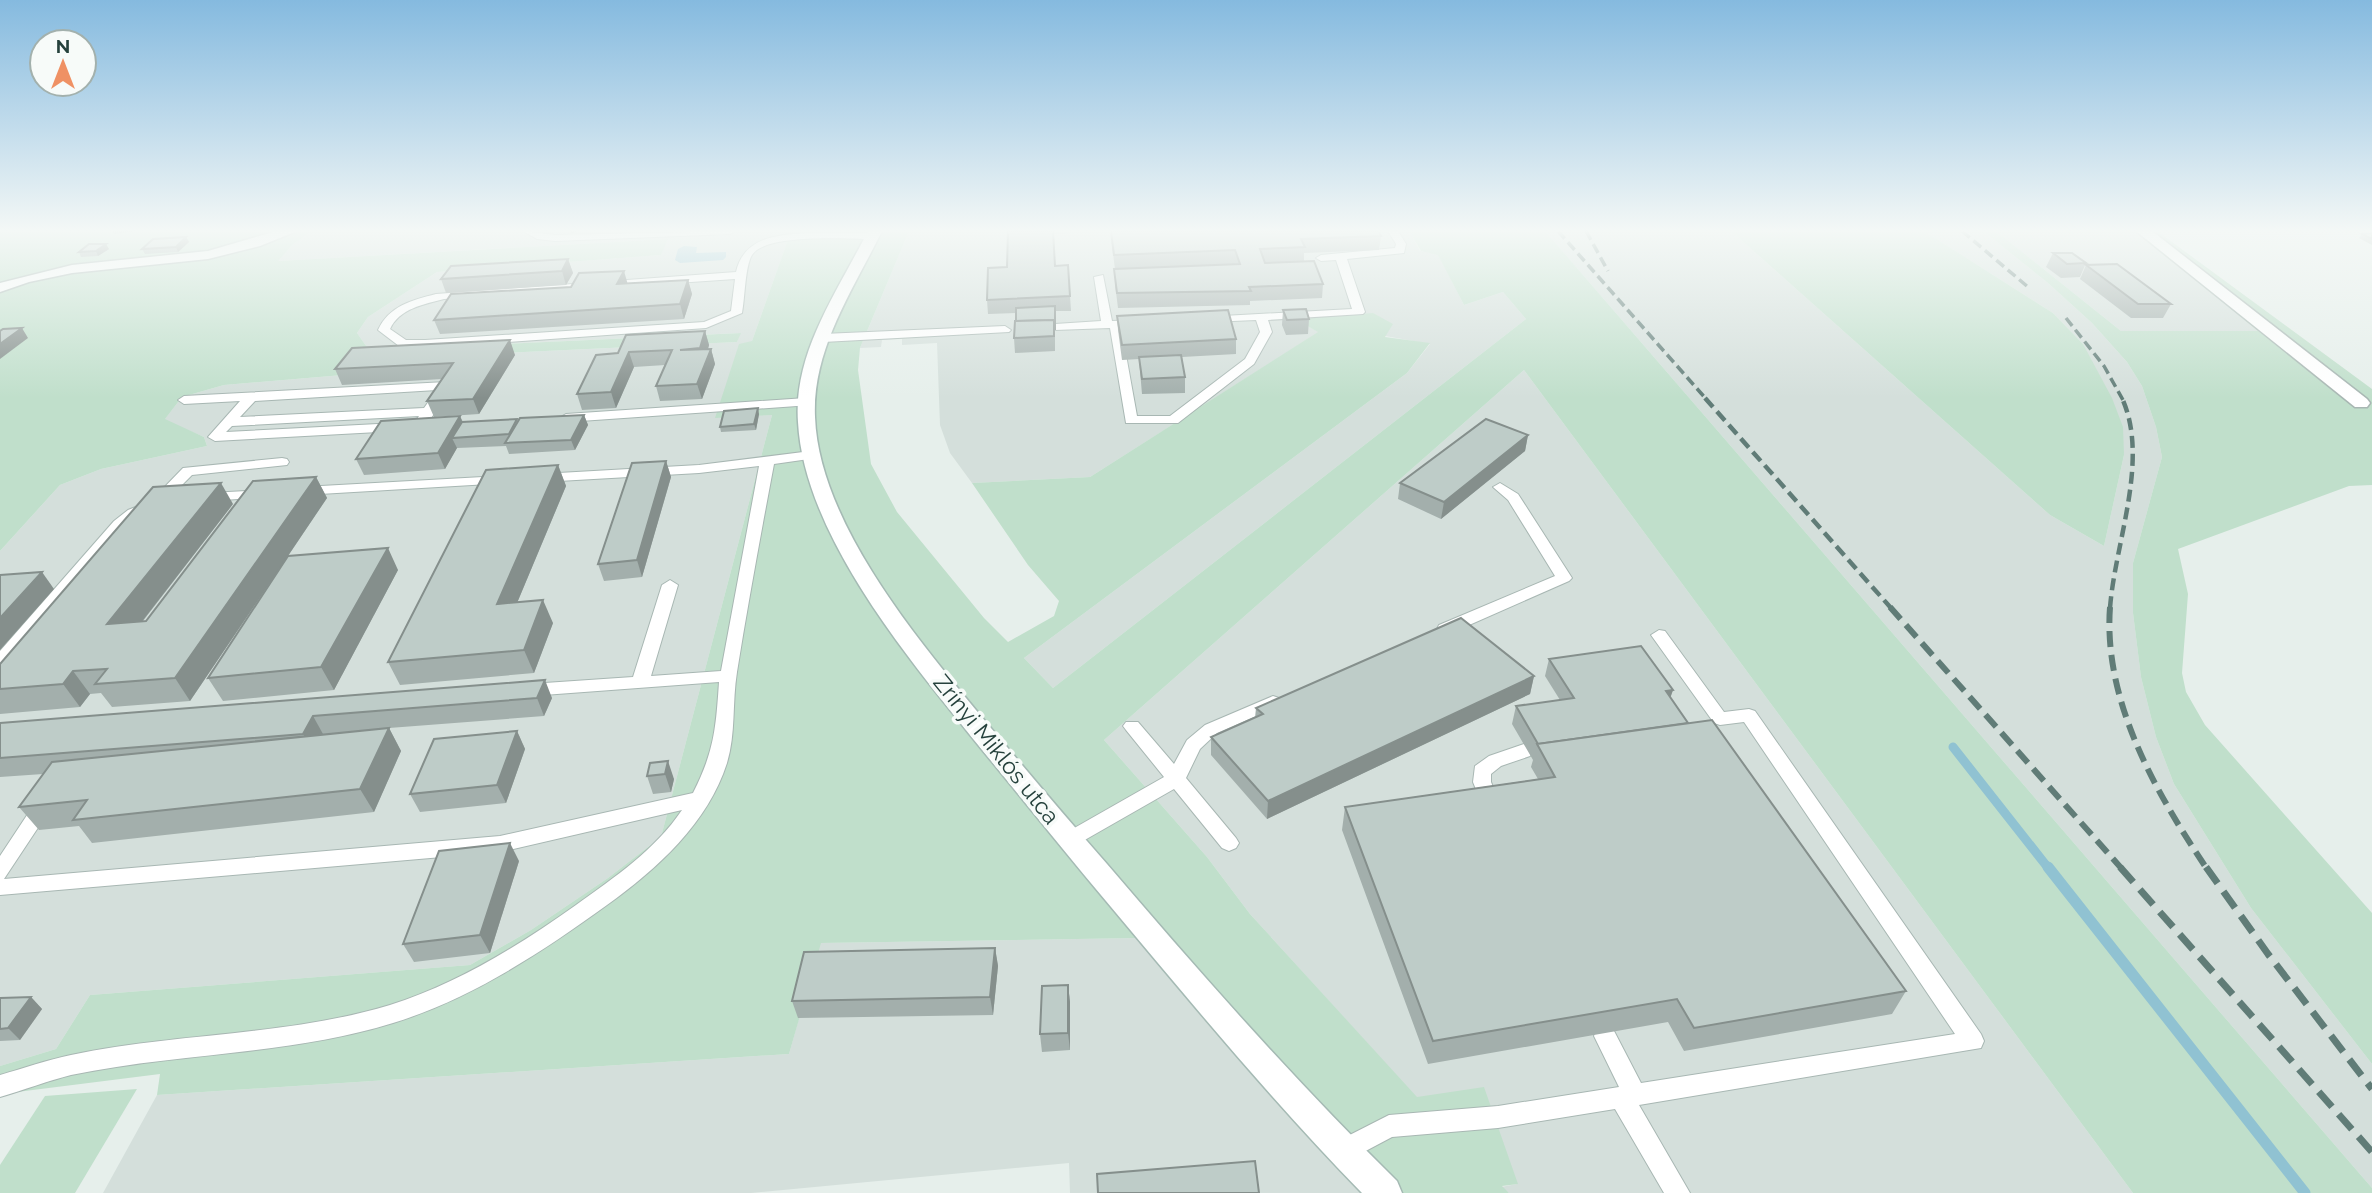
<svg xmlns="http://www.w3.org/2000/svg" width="2372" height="1193" viewBox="0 0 2372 1193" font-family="Raleway,sans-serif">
	<rect width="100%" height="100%" fill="#e6efeb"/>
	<g fill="#d4dfdb">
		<path d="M312,231H791L752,341L716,417L772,415L661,837L608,878L531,930L470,965L90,995L56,1049L0,1066V551L60,485L101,469L207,446L204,437L164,420L182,397L224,385L343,375L356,360L737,342L740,333L369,350L357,333L368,317L437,272L661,255L667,239L277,261L292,245Z"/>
		<path d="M909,231H1409L1420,251L1438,254L1464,305L1503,292L1526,319L1053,688L1024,658L1407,373L1430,344L1296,320L1319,332L1090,477L972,483L950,453L940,425L937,343L902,345V339L882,340L881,347L860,348Z"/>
		<path d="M1545,231H1731L2050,515L2104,546L2124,455L2083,344L2053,313L1924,231H1983L2048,283L2092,323L2127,362L2142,386L2156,427L2162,457L2133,563V613L2141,677L2156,737L2174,784L2251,908L2372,1064V1188Z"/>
		<path d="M1996,231H2135L2259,331H2121Z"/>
		<path d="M1524,370L2133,1193H1509L1501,1187L1517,1184L1417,1098L1250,914L1207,857L1104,740Z"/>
		<path d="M1139,938L1364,1193H1070L1069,1163L751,1193H103L157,1095L789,1054L820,943Z"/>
	</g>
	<g fill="#c0dfcb">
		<path d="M0,231H312L292,245L278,261L668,239L661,255L437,272L368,317L357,333L369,350L741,333L737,342L356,360L343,375L224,385L182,397L165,419L204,437L207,446L101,469L60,485L0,551Z"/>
		<path d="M791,231H909L860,348L858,370L871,464L897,512L984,618L1008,642L1054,616L1059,601L1028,565L972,483L1090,477L1318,332L1295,319L1373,313L1393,324L1385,337L1430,343L1407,373L1024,658L1053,688L1526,319L1503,292L1464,305L1438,255L1421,251L1409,231H1545L2372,1188V1193H2133L1524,370L1104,740L1207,857L1250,914L1417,1097L1484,1087L1518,1184L1502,1186L1509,1193H1364L1139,938L821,943L789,1054L157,1095L160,1074L9,1093L0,1097V1066L56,1049L90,995L470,965L531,930L608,878L661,837L772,415L715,418L739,344L752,341Z"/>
		<path d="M1731,231H1924L2053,313L2083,344L2112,398L2123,427L2124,455L2104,546L2050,515Z"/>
		<path d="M1983,231H1996L2121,331H2258L2135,231H2157L2372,389V485L2349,486L2178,549L2188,594L2182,673L2186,692L2205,725L2372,913V1064L2251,908L2174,784L2156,737L2141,677L2133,613V563L2162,457L2156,427L2142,386L2127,362L2092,323L2048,283Z"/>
		<path d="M137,1089L75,1193H0V1165L45,1096Z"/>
	</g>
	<path fill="#90c2d2" d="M684,246L697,247L696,253L726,252V257L723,260L680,263L675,260L678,249Z"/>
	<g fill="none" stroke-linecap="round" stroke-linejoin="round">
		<path stroke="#90c2d2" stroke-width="9" d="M1953,747L2049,869"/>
		<path stroke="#90c2d2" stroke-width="11" d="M2048,867L2305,1193"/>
		<defs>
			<g id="lane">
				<path d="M523,231L555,235L735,231L730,234L555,241L537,239Z"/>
				<path d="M1388,231H1398L1406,244L1404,253L1347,259L1365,312L1363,314L1268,320L1272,332L1254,364L1178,423H1126L1110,328L1055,330L1049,327L1055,324L1101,321L1094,277L1103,275L1112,321L1137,320L1143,323L1137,326L1121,327L1137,416H1170L1245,359L1260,332L1256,320L1209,322L1205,321V317L1352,309L1336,260L1321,261L1316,258L1321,255L1395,248L1396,244Z"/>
				<path d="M825,233H873L878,236L873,239C848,239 766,233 752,255C745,266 745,298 742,313L706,328L425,348L399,346L378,330C389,306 412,300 436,294L736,272C745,231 791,234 825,233ZM735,279L731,311L704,322L425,340H406L390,329C399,309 424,304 444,299Z"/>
				<path d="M1005,326L1011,330L1009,332L823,342L817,338L823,334Z"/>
				<path d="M446,382L452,386L424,429L419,430L412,426L419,416L232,426L226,432L397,423L404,427L397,431L215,441L208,437L240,401L184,404L178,400L184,396ZM437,390L424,408L240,417L255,401Z"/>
				<path d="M806,398L811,399V405L566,422L559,418L566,414Z"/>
				<path d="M811,451L818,455L816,458L774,464C761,533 748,603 737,672C732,703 736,733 727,763C708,823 657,869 607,905C542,952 471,999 393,1023C290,1055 176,1053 71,1075C47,1081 24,1090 0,1097V1075C24,1068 47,1060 71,1055C175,1033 288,1036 390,1005C457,984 520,945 576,905C615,877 655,850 682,810L500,852L0,895V856L37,800L44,798L51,800L53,805L4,879L500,836L693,793C714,752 716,728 719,682L530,696L524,694L521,690L524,686L530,684L633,677L662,585L670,580L678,585L651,676L721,671L759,466L699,473L541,482L534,478L541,474L699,465Z"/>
				<path d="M282,458L287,459L289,462L287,465L192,475L163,504L158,505L151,501L183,468Z"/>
				<path d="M501,476L506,477L508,480L506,483L303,495L296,491L303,487Z"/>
				<path d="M1500,483L1518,494L1572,578L1569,581L1451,633H1439L1437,629L1439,625L1555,576L1508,500L1493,487Z"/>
				<path d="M264,490L271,494L269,497L209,501L202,497L209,493Z"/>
				<path d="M146,503L151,504L153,507L151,510L124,527L6,666L0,668V651L114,521L128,510Z"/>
				<path d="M1659,630L1665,631L1724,712L1749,709L1755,711L1981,1034L1984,1041L1981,1048L1639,1105L1690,1193H1664L1615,1109L1498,1128L1392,1137L1343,1163L1334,1159L1331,1151L1334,1143L1389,1115L1498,1106L1619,1087L1594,1036L1597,1029L1605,1026L1613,1029L1641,1083L1955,1034L1744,722L1720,725L1714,723L1651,635Z"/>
				<path d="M1273,696L1279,698L1282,702L1279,706L1217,733L1200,749L1186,778L1236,838L1239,843L1236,848L1229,851L1222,848L1174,789L1076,845L1069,848L1062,845L1059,840L1062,835L1164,777L1126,730L1123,726L1126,722H1138L1174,764L1187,740L1205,725Z"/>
				<path d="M1524,744L1530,746L1533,751L1530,756L1501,766L1491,774V782L1500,804L1498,809L1491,811L1484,809L1473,782L1475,766L1489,756Z"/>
			</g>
			<g id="street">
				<path d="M276,231H297L260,246L208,259L72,273L29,282L0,292V283L72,265L208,251Z"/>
				<path d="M2136,231H2152L2367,399L2370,403L2367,407H2355Z"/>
			</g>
			<path id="secondary" d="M868,231H882C853,290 812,349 815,417C819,528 928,652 996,734C1033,778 1069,821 1107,864C1200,973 1295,1081 1397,1181L1402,1193H1362C1272,1101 1189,1000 1106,901C1064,851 1024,801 983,751C913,664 804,537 798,422C793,352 838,291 868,231Z"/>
		</defs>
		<use href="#lane" stroke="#a8b7b3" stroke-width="2"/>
		<use href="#street" stroke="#a8b7b3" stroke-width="3"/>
		<use href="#secondary" stroke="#a5bab4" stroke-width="3"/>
		<use href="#lane" fill="#fff" fill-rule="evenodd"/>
		<use href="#street" fill="#fff" fill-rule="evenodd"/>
		<use href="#secondary" fill="#fff" fill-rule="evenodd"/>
		<g stroke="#607c77" stroke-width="3.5" stroke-dasharray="10 5" stroke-linecap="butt">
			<path d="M1558,231L1707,400"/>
			<path d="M1586,231L1608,271"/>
			<path d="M1962,231L2028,287"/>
			<path d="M2066,318L2104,366L2123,400"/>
		</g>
		<g stroke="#607c77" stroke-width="4.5" stroke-dasharray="12 6" stroke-linecap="butt">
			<path d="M1705,398L1891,608"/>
			<path d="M2110,608C2115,542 2150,460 2122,398"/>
		</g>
		<g stroke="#607c77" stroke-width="6" stroke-dasharray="16 8" stroke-linecap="butt">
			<path d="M1890,607L2122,869"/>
			<path d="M2110,607C2103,701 2156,793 2207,869"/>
		</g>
		<g stroke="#607c77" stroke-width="7" stroke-dasharray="20 10" stroke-linecap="butt">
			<path d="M2120,867L2372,1152"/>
			<path d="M2206,867L2268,954L2372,1089"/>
		</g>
	</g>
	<g fill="#a3afac">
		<path d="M1008,231H1103L1054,234L1055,265H1068L1071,311H1055V351L1015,353L1014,338L1016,313L988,314L987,300L1007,267Z"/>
		<path d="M1110,231H1378L1381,236L1379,250L1304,253V261L1323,284L1322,298L1250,301V305L1118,308L1115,284V269Z"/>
		<path d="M2372,233V245L2359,238L2362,234Z"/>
		<path d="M186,237L189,242L178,252L145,254L142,249Z"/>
		<path d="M109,249L98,256L81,257L79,252Z"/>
		<path d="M2053,253L2086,263L2080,277L2061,278L2046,267Z"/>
		<path d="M568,259L573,273L566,285L446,293L441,279Z"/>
		<path d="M2086,265L2171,304L2163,318H2131L2080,279Z"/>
		<path d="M688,280L692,294L684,319L440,334L434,320L628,283Z"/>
		<path d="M1283,310L1309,319L1308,334L1286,335L1282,325Z"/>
		<path d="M1117,316L1236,339V354L1182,357L1185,377V393L1142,394L1139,359L1122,360L1118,330Z"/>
		<path d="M705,331L709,345L708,349H711L715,364L702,399L660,401L656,386L665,365L634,367L616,408L582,410L577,394L618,353Z"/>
		<path d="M515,355L479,414L434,417L427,401L442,379L342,385L335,369Z"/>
		<path d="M759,414L756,430L721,432L720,427Z"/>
		<path d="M584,415L588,425L575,450L509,454L506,446L457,448L445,469L364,475L356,459L460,416L463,422L517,419L518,421Z"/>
		<path d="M1528,435L1525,451L1441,519L1398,499L1400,483Z"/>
		<path d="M666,461L671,477L642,577L604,581L598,564Z"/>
		<path d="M558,465L566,486L517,603L553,623L534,673L400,685L388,662Z"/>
		<path d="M316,477L327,498L288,556L398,570L334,690L223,701L208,678L278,571L190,701L112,707L101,693L90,694L80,707L0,714V664L233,504L143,621H146Z"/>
		<path d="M1549,659L1673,690L1670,698L1688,723L1906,991L1892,1014L1684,1051L1668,1022L1428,1064L1342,830L1345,807L1538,779L1531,767L1533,760L1512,724L1516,706L1560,700L1545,676Z"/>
		<path d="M1534,676L1530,694L1267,819L1211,755V737L1255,718L1256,708Z"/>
		<path d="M552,698L544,716L389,728L401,751L374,812L92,843L79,826L39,830L19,807L43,774L0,777V723Z"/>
		<path d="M517,731L525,749L506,803L420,812L410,794Z"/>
		<path d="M650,763L674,779L671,792L653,794L647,776Z"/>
		<path d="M519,861L490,953L414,962L403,944Z"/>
		<path d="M995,948L998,966L993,1015L798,1018L792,1001Z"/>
		<path d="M1068,985L1070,1002V1050L1042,1052L1040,1034Z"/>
		<path d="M31,997L42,1009L20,1040L0,1041V998Z"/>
	</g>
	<g fill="#858f8c">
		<path d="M112,231H140L114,234Z"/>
		<path d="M569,231H579L570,234Z"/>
		<path d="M186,237L189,242L178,252L176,247Z"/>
		<path d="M106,244L109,249L98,256L96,251Z"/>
		<path d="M568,259L573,273L566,285L562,271Z"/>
		<path d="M624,271L628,285L617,284Z"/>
		<path d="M688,280L692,294L684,319L680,304Z"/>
		<path d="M22,328L28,338L0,359V344Z"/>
		<path d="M705,331L709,345L704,363L680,350Z"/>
		<path d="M510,340L515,355L479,414L473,399Z"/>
		<path d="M711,349L715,364L702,399L697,384Z"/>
		<path d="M629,352L634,367L616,408L611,392Z"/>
		<path d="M758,408L759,414L756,430L754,424Z"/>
		<path d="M584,415L588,425L575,450L571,440Z"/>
		<path d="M460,416L466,431L452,438L457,448L445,469L438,453Z"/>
		<path d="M1528,435L1525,451L1441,519L1444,502Z"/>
		<path d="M666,461L671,477L642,577L637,560Z"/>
		<path d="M558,465L566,486L507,627L497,604Z"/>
		<path d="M316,477L327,498L190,701L175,678Z"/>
		<path d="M221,483L233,504L123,646L107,624Z"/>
		<path d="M388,548L398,570L334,690L321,667Z"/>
		<path d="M42,572L54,589L0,650V618Z"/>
		<path d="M543,600L553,623L534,673L524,650Z"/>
		<path d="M73,671L90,694L80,707L63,684Z"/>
		<path d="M1534,676L1530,694L1267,819L1268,801Z"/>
		<path d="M545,680L552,698L544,716L537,698Z"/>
		<path d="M1673,690L1667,707L1666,691Z"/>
		<path d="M313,716L323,734L313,752L303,734Z"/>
		<path d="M389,728L401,751L374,812L360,789Z"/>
		<path d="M517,731L525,749L506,803L497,785Z"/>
		<path d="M668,761L674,779L671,792L665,774Z"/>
		<path d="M510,843L519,861L490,953L480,935Z"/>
		<path d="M995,948L998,966L993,1015L990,997Z"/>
		<path d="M1068,985L1070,1002V1050L1068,1033Z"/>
		<path d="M31,997L42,1009L20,1040L8,1028Z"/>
	</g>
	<g fill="#beccc8" stroke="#858f8c" stroke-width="2">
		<path d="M1008,231H1053L1055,266L1068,265L1070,296L987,300L988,268L1007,267Z"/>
		<path d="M1111,231H1378L1381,236L1301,239L1305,247L1260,249L1265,263L1314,261L1323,284L1249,287L1251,291L1117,293L1114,269L1240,264L1235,250L1114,255Z"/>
		<path d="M2372,233V239L2362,234Z"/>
		<path d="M186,237L176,247L142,249L153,239Z"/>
		<path d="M89,244H106L96,251L79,252Z"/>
		<path d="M2053,253H2072L2086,263L2067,264Z"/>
		<path d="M568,259L562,271L441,279L451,266Z"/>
		<path d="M2117,264L2171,304H2138L2086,265Z"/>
		<path d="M624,271L617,284L688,280L680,304L434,320L451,294L571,287L579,273Z"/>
		<path d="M1055,306V330L1054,320L1016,321V308Z"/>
		<path d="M1306,309L1309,319L1287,320L1283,310Z"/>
		<path d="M1228,310L1236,339L1122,345L1117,316Z"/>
		<path d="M1054,320V336L1014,338L1015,321Z"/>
		<path d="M22,328L0,344V331L3,329Z"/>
		<path d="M705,331L700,348L680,350L711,349L697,384L656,386L672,350L629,352L611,392L577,394L596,355L618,353L626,335Z"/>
		<path d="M510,340L473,399L427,401L453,363L335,369L352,348Z"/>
		<path d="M1181,355L1185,377L1142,379L1139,357Z"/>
		<path d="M758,408L754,424L720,427L724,411Z"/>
		<path d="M584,415L571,440L505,443L520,418Z"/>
		<path d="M460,416L438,453L356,459L381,421Z"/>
		<path d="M517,419L509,434L452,438L462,422Z"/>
		<path d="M1486,419L1528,435L1444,502L1400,483Z"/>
		<path d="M666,461L637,560L598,564L632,463Z"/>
		<path d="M558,465L497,604L543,600L524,650L388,662L486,470Z"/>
		<path d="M316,477L175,678L95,684L107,669L73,671L63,684L0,689V664L153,487L221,483L107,624L146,621L253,481Z"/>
		<path d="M388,548L321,667L208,678L288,556Z"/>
		<path d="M42,572L0,618V575Z"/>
		<path d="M1461,618L1534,676L1268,801L1211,737L1263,714L1256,708Z"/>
		<path d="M1641,646L1673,690L1666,691L1688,723L1538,744L1516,706L1574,698L1549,659Z"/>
		<path d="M545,680L537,698L313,716L303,734L0,758V723Z"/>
		<path d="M1712,720L1906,991L1694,1028L1677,999L1433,1041L1345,807L1555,777L1537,744Z"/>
		<path d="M389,728L360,789L73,820L87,800L19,807L52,762Z"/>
		<path d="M517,731L497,785L410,794L434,739Z"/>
		<path d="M668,761L665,774L647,776L650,763Z"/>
		<path d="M510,843L480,935L403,944L439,851Z"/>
		<path d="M995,948L990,997L792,1001L804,952Z"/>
		<path d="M1068,985V1033L1040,1034L1042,986Z"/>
		<path d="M31,997L8,1028L0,1029V998Z"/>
		<path d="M1255,1161L1259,1193H1098L1097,1174Z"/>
	</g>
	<linearGradient id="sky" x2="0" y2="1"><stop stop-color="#85badf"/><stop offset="0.58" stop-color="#f4f8f6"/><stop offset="1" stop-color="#f4f8f6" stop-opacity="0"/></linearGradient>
	<rect width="2372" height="398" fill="url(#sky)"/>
	<g text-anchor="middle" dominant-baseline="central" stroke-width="7" stroke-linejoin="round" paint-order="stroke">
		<g font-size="23" fill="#25413c" stroke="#f7fbf9">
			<text transform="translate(997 749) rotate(51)">Zrínyi Miklós utca</text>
		</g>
	</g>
	<g transform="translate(63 63)"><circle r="33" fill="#f7fbf9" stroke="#a3b1ad" stroke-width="2"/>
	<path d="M0-5L12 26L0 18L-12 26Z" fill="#ef9164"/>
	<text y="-10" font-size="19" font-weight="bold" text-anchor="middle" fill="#25413c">N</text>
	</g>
</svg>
